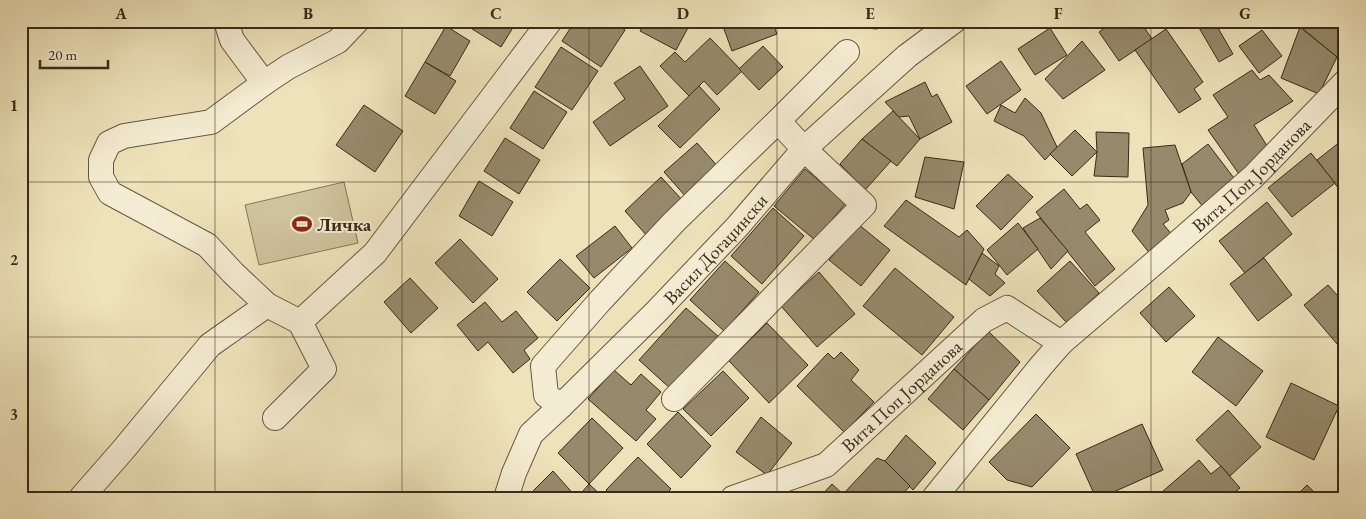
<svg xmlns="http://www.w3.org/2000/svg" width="1366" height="519" viewBox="0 0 1366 519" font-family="'EB Garamond',serif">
	<rect width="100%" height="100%" fill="#eee2ba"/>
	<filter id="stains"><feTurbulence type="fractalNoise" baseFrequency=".004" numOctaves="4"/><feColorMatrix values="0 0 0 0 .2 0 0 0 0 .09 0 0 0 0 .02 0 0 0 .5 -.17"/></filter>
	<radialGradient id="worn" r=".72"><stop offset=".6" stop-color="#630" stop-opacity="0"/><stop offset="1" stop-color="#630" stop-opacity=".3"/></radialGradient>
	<path fill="#cfc39e" stroke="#84765b" d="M344,182L358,243L259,265L245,205Z"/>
	<g fill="#978a6c" stroke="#382a18">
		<path d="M472,21H517L501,47L469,27Z"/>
		<path d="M575,21H612L625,30L601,67L562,41Z"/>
		<path d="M645,21H680L689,26L676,50L640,31Z"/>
		<path d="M721,21H772L777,34L732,51Z"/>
		<path d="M854,21H878L877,29L853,27Z"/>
		<path d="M1114,21H1140L1152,39L1119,61L1099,32Z"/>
		<path d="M1206,21H1214L1233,54L1219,62L1198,26Z"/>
		<path d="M1299,21H1345V47L1337,57L1297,24Z"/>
		<path d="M446,26L470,41L450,76L425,62Z"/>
		<path d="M1300,27L1337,57L1319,94L1281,78Z"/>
		<path d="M1050,28L1067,55L1035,75L1018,49Z"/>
		<path d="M1166,29L1203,82L1194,89L1201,99L1179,113L1135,50Z"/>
		<path d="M1262,30L1282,56L1259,73L1239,46Z"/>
		<path d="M710,38L742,71L717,95L704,81L689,96L660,66L675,52L685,62Z"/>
		<path d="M1082,41L1105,70L1063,99L1045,79Z"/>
		<path d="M763,46L783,67L759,90L739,69Z"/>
		<path d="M561,47L598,71L572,110L535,87Z"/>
		<path d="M1001,61L1021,90L987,114L966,86Z"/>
		<path d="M425,62L456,81L435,114L405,96Z"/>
		<path d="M640,66L668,106L610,146L593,122L625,99L614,83Z"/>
		<path d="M1252,70L1260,80L1269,75L1293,101L1254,125L1269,149L1239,174L1208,130L1228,117L1213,95Z"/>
		<path d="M925,82L932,97L937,94L952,122L920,139L909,116L899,117L885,102Z"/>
		<path d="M699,86L720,109L680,148L658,126Z"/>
		<path d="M534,91L567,112L543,149L510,128Z"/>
		<path d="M1025,98L1041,113L1057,147L1045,160L1024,136L994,121L1001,105L1015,113Z"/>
		<path d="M364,105L403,131L375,172L336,145Z"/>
		<path d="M893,111L920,139L897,166L862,139Z"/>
		<path d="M1075,130L1097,152L1072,176L1050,154Z"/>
		<path d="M1096,132L1129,133L1128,177L1094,176L1097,152Z"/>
		<path d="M505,138L540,160L519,194L484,171Z"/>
		<path d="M1345,138V184L1339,189L1317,160Z"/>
		<path d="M862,139L891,161L865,190L840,164Z"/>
		<path d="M697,143L720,169L687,198L664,172Z"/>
		<path d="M1208,144L1237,182L1204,208L1191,192L1182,164Z"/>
		<path d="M1175,145L1191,192L1183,203L1165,210L1169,220L1163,224L1174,237L1151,255L1132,231L1148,205L1143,148Z"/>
		<path d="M1311,153L1335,183L1292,217L1268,188Z"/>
		<path d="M925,157L964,162L954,209L915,197Z"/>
		<path d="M805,169L846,203L815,240L774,206Z"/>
		<path d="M1008,174L1033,197L1001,230L976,206Z"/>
		<path d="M661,177L685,203L648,237L625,211Z"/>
		<path d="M479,181L513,202L492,236L459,216Z"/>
		<path d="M1064,189L1080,209L1087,204L1100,220L1085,232L1115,269L1095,286L1036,212Z"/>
		<path d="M906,200L959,237L967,230L984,249L966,285L884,226Z"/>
		<path d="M1267,202L1292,234L1245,273L1219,241Z"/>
		<path d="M773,208L804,236L762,284L731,256Z"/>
		<path d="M1040,218L1068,251L1051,269L1023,228Z"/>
		<path d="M1018,223L1038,249L1007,275L987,250Z"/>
		<path d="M858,224L890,250L861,286L829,260Z"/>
		<path d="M615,226L632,248L594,278L576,256Z"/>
		<path d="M460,239L498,279L473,303L435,263Z"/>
		<path d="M982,253L999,266L995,274L1005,283L990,296L969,279Z"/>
		<path d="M1264,258L1292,295L1258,321L1230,284Z"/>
		<path d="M560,259L590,288L557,321L527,292Z"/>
		<path d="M725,261L759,292L724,331L690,300Z"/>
		<path d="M1070,261L1099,293L1067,323L1037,291Z"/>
		<path d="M895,268L954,317L922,355L863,306Z"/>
		<path d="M819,272L855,314L817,347L781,306Z"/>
		<path d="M410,278L438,308L411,333L384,302Z"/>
		<path d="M1328,285L1337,295L1345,288V337L1337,344L1304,305Z"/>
		<path d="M1169,287L1195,316L1166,342L1140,313Z"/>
		<path d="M485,302L502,322L516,311L538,338L524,350L530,359L513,373L488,342L478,351L457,325Z"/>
		<path d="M686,308L719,337L672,390L639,360Z"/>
		<path d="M767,323L808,365L769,403L729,361Z"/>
		<path d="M988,331L1020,362L989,400L954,369Z"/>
		<path d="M1218,337L1263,371L1236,406L1192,372Z"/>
		<path d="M841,352L859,370L851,380L874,402L844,432L797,386L828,353L834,359Z"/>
		<path d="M954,369L989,400L963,430L928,399Z"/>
		<path d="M614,370L631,385L641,374L661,392L646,410L656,419L636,441L588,399Z"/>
		<path d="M723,371L749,398L711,436L683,409Z"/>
		<path d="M1291,383L1339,406L1314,460L1266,437Z"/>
		<path d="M1228,410L1261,447L1230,476L1196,440Z"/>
		<path d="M678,412L711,446L681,478L647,444Z"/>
		<path d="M1036,414L1070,448L1032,487L1007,480L989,462Z"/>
		<path d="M761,417L792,443L767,475L736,452Z"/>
		<path d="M592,418L623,448L589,484L558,453Z"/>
		<path d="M1142,424L1163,470L1100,498H1096L1076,454Z"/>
		<path d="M906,435L936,463L913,490L885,461Z"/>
		<path d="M638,457L671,489L662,498H615L606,490Z"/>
		<path d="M877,458L885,461L910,486L899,498H851L845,492Z"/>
		<path d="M1199,460L1211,474L1221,466L1240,488L1228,498H1155Z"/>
		<path d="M553,471L577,498H526Z"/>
		<path d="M589,484L604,498H577Z"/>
		<path d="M832,484L847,498H819Z"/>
		<path d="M1307,485L1320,498H1294Z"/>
	</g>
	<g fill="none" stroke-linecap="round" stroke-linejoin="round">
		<defs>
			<g id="minor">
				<path d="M226,21L232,40L264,83"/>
				<path d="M300,322L375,253L550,21"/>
				<path d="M674,399L864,205L804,149L778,121"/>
				<path d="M561,406L546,395L543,366L600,301L674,222L778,121L847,52"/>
				<path d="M275,418L324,369L300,322L267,305L233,273L207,245L110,193L101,177V160L109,143L124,136L211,122L264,83L288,67L338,41L357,21"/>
				<path d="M81,498L123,450L210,345L267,305"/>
				<path id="s1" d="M506,498L514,473L531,434L561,406L657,311L737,227L804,149L907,56L954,21"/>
				<path id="s2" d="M733,498L826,465L984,320L1007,308L1061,343"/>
				<path id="s3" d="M934,498L1041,366L1061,343L1166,253L1253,177L1345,82"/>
			</g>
		</defs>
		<use href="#minor" stroke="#665840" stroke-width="26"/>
		<use href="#minor" stroke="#f4ecd2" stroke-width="24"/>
	</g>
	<path fill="none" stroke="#382a18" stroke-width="1" stroke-opacity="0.55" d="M215,21V498M402,21V498M589,21V498M777,21V498M964,21V498M1151,21V498M21,182H1345M21,337H1345"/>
	<defs>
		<symbol id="stadium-bare" viewBox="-9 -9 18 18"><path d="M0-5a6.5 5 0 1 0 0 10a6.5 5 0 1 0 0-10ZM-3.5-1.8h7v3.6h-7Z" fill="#8f2418" stroke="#f4ecd2" stroke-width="2.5" paint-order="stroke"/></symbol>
	</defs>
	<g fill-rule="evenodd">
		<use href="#stadium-bare" x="288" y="210" width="28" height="28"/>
	</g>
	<g text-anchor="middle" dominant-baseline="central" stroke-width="4" stroke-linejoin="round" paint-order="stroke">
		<g font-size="19" fill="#382a18" stroke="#f4ecd2">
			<text stroke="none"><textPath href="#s3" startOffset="454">Вита Поп Јорданова</textPath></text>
			<text stroke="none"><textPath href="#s1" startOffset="330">Васил Догаџински</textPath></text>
			<text stroke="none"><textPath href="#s2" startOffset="201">Вита Поп Јорданова</textPath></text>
		</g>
		<g font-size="19" font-weight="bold" fill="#382a18" stroke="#f4ecd2" text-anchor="start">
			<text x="317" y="224">Личка</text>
		</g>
	</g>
	<rect width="1366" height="519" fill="none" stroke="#eee2ba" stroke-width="55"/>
	<path d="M40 60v8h68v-8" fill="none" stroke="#382a18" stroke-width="2.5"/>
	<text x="48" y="60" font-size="15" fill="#382a18" stroke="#f4ecd2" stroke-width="4" paint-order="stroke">20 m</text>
	<rect x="28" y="28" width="1310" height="464" fill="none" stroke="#382a18" stroke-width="2"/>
	<g font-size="16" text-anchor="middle" font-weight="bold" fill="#382a18">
		<text x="121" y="19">A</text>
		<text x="308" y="19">B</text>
		<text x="496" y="19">C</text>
		<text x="683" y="19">D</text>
		<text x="870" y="19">E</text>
		<text x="1058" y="19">F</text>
		<text x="1245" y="19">G</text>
		<text x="14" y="111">1</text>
		<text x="14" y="265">2</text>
		<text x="14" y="420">3</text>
	</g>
	<rect width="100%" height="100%" filter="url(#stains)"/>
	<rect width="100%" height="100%" fill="url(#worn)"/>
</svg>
